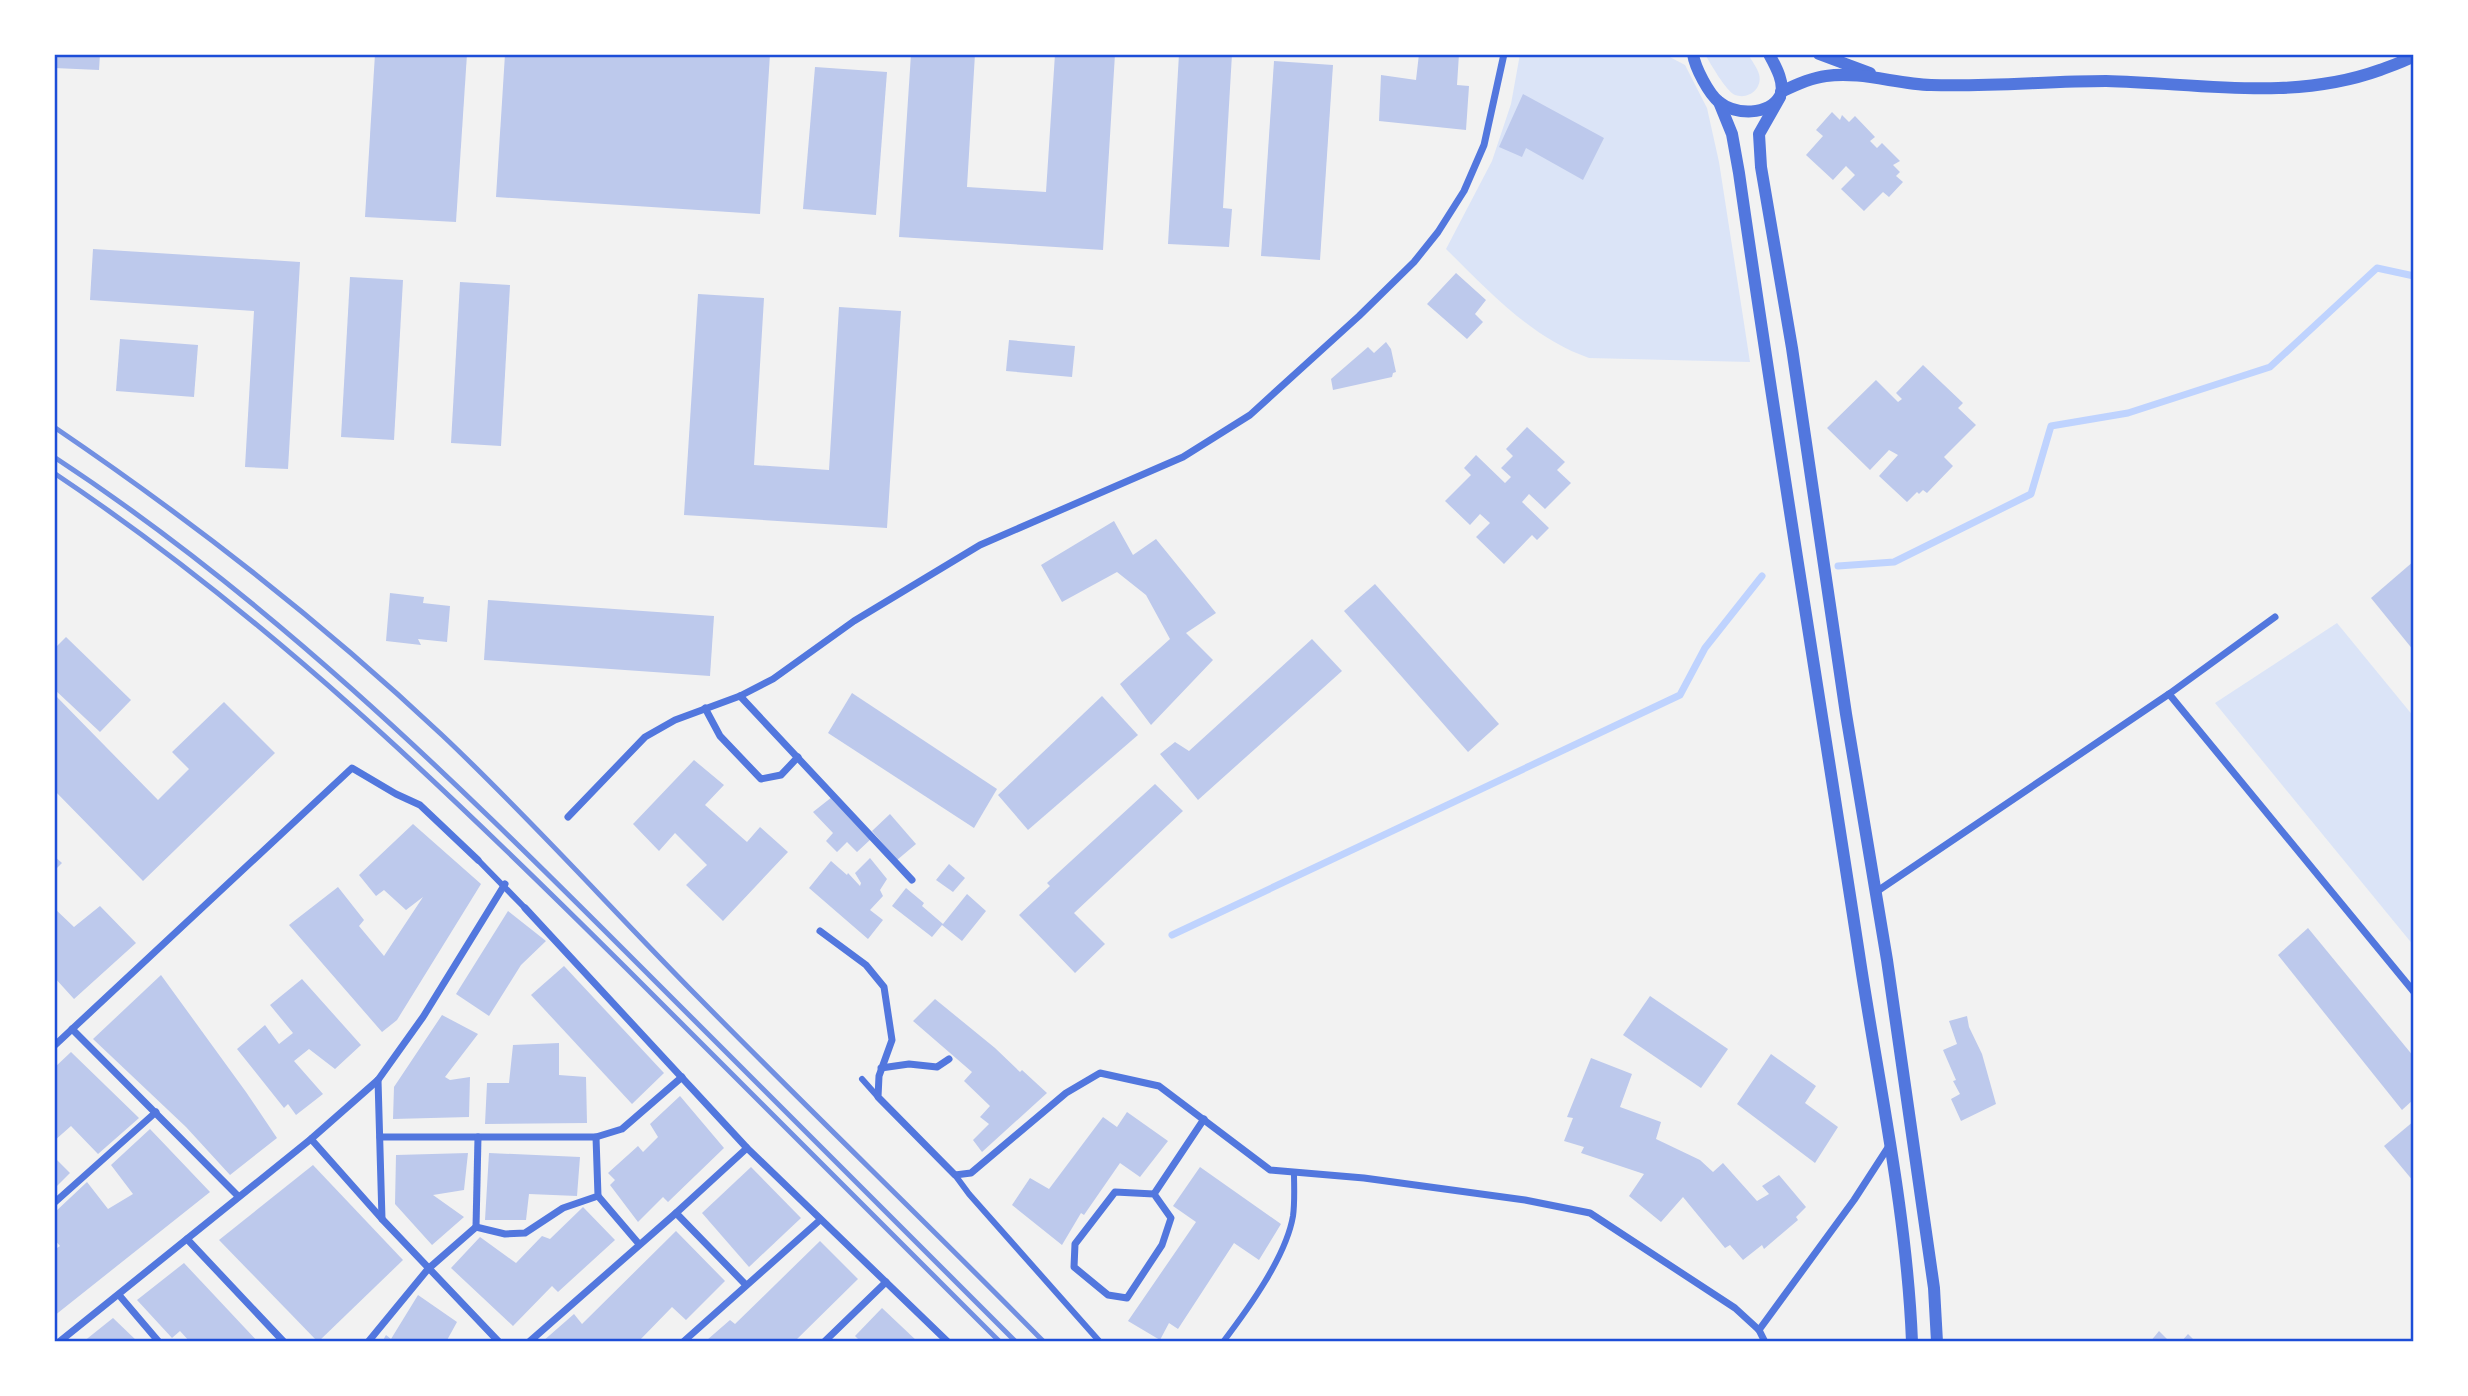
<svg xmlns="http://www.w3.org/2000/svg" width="2468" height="1396" viewBox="0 0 2468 1396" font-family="'Titillium Web',sans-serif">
	<rect width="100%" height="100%" fill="#f2f2f2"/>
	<g fill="#dbe4f7">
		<path d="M1520,54H1664L1685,65L1707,108L1719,162L1750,362L1589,358C1531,338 1489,291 1446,249L1492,161L1511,104Z"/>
		<path d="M1705,54H1748C1751,60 1757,67 1759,74C1763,88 1749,100 1735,95C1726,91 1710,63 1705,54Z"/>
		<path d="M2337,623L2414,717V946L2215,703Z"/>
	</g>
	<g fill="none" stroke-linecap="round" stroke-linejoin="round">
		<g stroke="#bfd3fe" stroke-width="7">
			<path d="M1838,566L1894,562L2031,494L2051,426L2128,413L2270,367L2377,268L2414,276"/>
			<path d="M1172,935L1680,695L1705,648L1762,576"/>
		</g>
	</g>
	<g fill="#bdc9ec">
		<path d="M54,54H100L99,70L54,68Z"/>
		<path d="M375,54H467L456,222L365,217Z"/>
		<path d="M505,54H770L760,214L496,197Z"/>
		<path d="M911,54H975L967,187L1046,192L1055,54H1115L1103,250L899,237Z"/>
		<path d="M1179,54H1232L1223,208L1232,209L1229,247L1168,244Z"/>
		<path d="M1419,54H1459L1457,85L1469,86L1466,130L1379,121L1381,75L1416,80Z"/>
		<path d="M1274,61L1333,65L1320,260L1261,256Z"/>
		<path d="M815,67L887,72L876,215L803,209Z"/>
		<path d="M1523,94L1604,138L1583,180L1526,148L1522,157L1499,147Z"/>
		<path d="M1832,112L1840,120L1842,115L1849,122L1855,116L1875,137L1870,141L1877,148L1882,143L1900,161L1893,165L1900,172L1896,176L1903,182L1889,197L1883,192L1864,211L1841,189L1855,175L1846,166L1833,180L1806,155L1823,136L1816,130Z"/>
		<path d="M93,249L300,262L288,469L245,467L254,311L90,300Z"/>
		<path d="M1456,273L1486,300L1475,314L1483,322L1467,339L1427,304Z"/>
		<path d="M350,277L403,280L394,440L341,437Z"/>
		<path d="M460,282L510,285L501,446L451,443Z"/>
		<path d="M698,294L764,298L754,465L829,470L839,307L901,311L887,528L684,515Z"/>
		<path d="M120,339L198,345L194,397L116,391Z"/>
		<path d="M1009,340L1075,346L1072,377L1006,371Z"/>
		<path d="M1386,342L1391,349L1396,372L1393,373L1392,377L1333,390L1331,379L1368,347L1374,353Z"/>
		<path d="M1923,365L1963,403L1958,408L1976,425L1944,457L1953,466L1927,493L1923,490L1919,494L1917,492L1907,502L1879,476L1898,455L1889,450L1870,470L1827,428L1876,380L1898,402L1902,399L1896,393Z"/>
		<path d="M1527,427L1565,462L1557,470L1571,483L1545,509L1529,494L1522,502L1549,528L1537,540L1532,535L1504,564L1476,537L1490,523L1480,514L1470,525L1445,501L1471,475L1464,468L1476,455L1505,483L1511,477L1501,468L1513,456L1506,449Z"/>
		<path d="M1114,521L1133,555L1156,539L1216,613L1186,633L1213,660L1151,725L1120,684L1170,639L1146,595L1117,572L1062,602L1041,565Z"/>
		<path d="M2414,561V651L2371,598Z"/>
		<path d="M1375,584L1499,724L1468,752L1344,611Z"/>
		<path d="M390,593L424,597L423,603L450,606L447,642L418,639L421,645L386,641Z"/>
		<path d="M488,600L714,616L710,676L484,660Z"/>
		<path d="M66,637L131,700L100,732L54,689V649Z"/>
		<path d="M1312,639L1342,671L1198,800L1160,754L1175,742L1189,751Z"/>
		<path d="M852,693L997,789L974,828L828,733Z"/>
		<path d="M54,694L158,800L189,769L172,752L224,702L275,753L143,881L54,790Z"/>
		<path d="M1102,696L1138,735L1028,830L998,795Z"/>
		<path d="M694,760L724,785L705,805L747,842L760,827L788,852L723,921L686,885L707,865L675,833L659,851L633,824Z"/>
		<path d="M1155,784L1183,811L1074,913L1105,944L1075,973L1019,915L1050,886L1047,883Z"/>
		<path d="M832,797L872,838L857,852L847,842L837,852L826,841L833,833L813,812Z"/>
		<path d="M890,814L916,844L897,860L872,831Z"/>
		<path d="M413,824L481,884L397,1020L382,1032L289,925L338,887L364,920L359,926L384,956L423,897L406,910L384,890L376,896L359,875Z"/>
		<path d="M54,856L62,863L54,871Z"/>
		<path d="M870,858L887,879L880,890L883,896L870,910L883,920L868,939L809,888L831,861L847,875L848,873L860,886L861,883L855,873Z"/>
		<path d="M949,864L965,878L953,892L936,880Z"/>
		<path d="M906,888L924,903L922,906L943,924L967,894L986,911L962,941L942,925L932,937L892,906Z"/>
		<path d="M100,906L136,943L74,999L54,977V908L74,927Z"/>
		<path d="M508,911L546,941L521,965L489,1016L456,994Z"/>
		<path d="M2308,928L2414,1057V1099L2402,1110L2278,955Z"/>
		<path d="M564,966L664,1073L632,1104L531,995Z"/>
		<path d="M161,975L246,1092L277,1138L230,1175L186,1127L93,1039Z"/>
		<path d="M302,979L361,1045L335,1069L309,1049L294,1061L323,1094L296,1115L288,1104L284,1108L237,1049L265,1025L279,1044L293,1033L270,1005Z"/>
		<path d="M1650,996L1728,1049L1701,1088L1623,1035Z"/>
		<path d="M935,999L995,1048L1020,1072L1022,1070L1047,1093L982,1152L973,1140L989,1124L980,1117L990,1106L964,1081L972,1072L913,1021Z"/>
		<path d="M442,1015L478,1034L445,1077L450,1080L470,1077L469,1117L393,1119L394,1087Z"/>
		<path d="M1967,1016L1969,1027L1982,1054L1996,1104L1961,1121L1951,1099L1960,1094L1953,1081L1956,1080L1943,1050L1957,1044L1949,1021Z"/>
		<path d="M559,1043V1075L586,1077L587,1123L485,1124L487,1083H509L513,1045Z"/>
		<path d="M71,1052L139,1118L98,1154L71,1126L54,1141V1068Z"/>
		<path d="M1771,1054L1816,1086L1805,1103L1838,1127L1815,1163L1737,1104Z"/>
		<path d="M1591,1058L1632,1074L1620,1107L1661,1122L1656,1139L1700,1160L1713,1172L1723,1163L1757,1201L1769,1194L1762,1186L1779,1175L1806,1207L1796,1217L1798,1220L1764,1249L1762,1245L1743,1260L1730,1245L1725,1248L1683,1197L1661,1222L1629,1196L1644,1174L1581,1153L1584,1147L1564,1141L1573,1118L1567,1117Z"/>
		<path d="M680,1096L724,1148L668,1202L663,1197L638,1222L610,1185L615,1180L608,1173L638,1146L643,1152L658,1137L650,1124Z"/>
		<path d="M1127,1112L1168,1141L1140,1177L1120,1163L1084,1215L1081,1213L1062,1245L1012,1205L1030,1178L1049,1189L1103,1117L1117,1127Z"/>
		<path d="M2414,1121V1182L2384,1146Z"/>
		<path d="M150,1129L210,1192L54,1316V1250L60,1246L54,1239V1213L87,1182L108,1209L133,1194L111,1165Z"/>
		<path d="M468,1153L464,1190L433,1195L464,1217L432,1245L395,1204L396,1155Z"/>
		<path d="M489,1153L580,1157L577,1196L529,1194L526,1220H485Z"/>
		<path d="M54,1157L70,1173L54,1189Z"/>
		<path d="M313,1165L403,1260L318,1342L219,1240Z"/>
		<path d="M751,1167L801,1218L749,1267L702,1213Z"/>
		<path d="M1200,1167L1281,1224L1259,1260L1234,1243L1178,1329L1169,1323L1160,1340L1128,1321L1196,1222L1173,1206Z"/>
		<path d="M583,1207L615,1240L558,1292L552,1286L513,1326L451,1268L480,1237L516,1263L542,1236L550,1239Z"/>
		<path d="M676,1231L725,1281L686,1320L672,1307L638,1342H542L574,1314L582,1324Z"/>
		<path d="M820,1241L858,1279L794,1342H709L707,1340L730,1320L735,1324Z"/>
		<path d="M184,1263L258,1342H190L180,1331L172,1338L137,1300Z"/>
		<path d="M418,1295L457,1322L446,1342H382L386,1335L391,1339Z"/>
		<path d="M882,1308L918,1342H861L855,1336Z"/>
		<path d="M113,1318L138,1342H83Z"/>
		<path d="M2159,1331L2170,1342H2150Z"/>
		<path d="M2188,1334L2196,1342H2181Z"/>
	</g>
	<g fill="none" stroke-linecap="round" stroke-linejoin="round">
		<g stroke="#5277de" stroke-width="6">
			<path d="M478,860L525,908"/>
			<path d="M862,1079L878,1097"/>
			<path d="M955,1175L969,1194L1100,1342"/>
			<path d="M1223,1342C1248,1309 1286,1257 1293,1216C1295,1202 1294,1186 1294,1172"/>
		</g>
		<g stroke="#5277de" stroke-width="7">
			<path d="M2169,694L2414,992"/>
			<path d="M740,696L912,880"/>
			<path d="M705,708L720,736L761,779L781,775L798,757"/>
			<path d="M568,817L645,737L675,720L740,696L773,679L854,621L980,545L1183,457L1250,415L1359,316L1414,262L1438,232L1464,191L1484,145L1504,54"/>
			<path d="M1876,892L2169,694L2275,617"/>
			<path d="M525,908L747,1148L948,1342"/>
			<path d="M820,931L866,965L884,987L892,1040L879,1076L878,1097L955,1175L971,1173L1066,1093L1100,1073L1159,1086L1270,1170L1364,1178L1525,1200L1590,1213L1735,1308L1759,1330L1765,1342"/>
			<path d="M72,1029L238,1196"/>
			<path d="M54,1046L352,768L396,794L420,805L478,860"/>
			<path d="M881,1068L909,1064L937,1067L949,1059"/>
			<path d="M378,1080L382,1219"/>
			<path d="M380,1137H596L622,1129L682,1077"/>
			<path d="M311,1139L382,1219L499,1342"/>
			<path d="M1154,1194L1115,1192L1075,1244L1074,1267L1108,1295L1127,1298L1162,1245L1171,1218L1154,1194L1204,1119"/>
			<path d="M598,1196L639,1244"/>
			<path d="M54,1203L156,1112"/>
			<path d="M676,1213L745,1284"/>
			<path d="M476,1227L478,1137"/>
			<path d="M187,1239L284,1342"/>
			<path d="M119,1295L159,1342"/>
			<path d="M1759,1330L1854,1200L1889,1146"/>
			<path d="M59,1342L311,1139L378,1080L423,1017L505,884"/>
			<path d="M368,1342L428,1269L476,1227L505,1234L525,1233L563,1208L598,1196L596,1137"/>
			<path d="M529,1342L676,1213L747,1148"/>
			<path d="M683,1342L820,1220"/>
			<path d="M824,1342L886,1282"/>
		</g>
		<g stroke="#5277de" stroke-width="12">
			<path d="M1693,54C1695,68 1709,94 1719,102C1735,115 1769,116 1780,96C1786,84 1775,65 1769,54"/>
			<path d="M1819,54L1870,73"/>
			<path d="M1781,92C1795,85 1810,78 1826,76C1861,71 1896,84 1931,85C1990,87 2048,81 2106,81C2198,83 2291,102 2380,70C2391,66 2403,62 2414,56"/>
			<path d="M1780,97L1759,134L1761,167L1792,348L1846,714L1887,960L1934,1288L1937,1342"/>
			<path d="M1719,102L1732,134L1739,173C1776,433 1819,693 1859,954C1878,1081 1907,1213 1912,1342"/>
		</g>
		<g stroke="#7290e2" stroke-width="5">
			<path d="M54,427C191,520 321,621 442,735C531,819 612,910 698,997C812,1113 930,1226 1044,1342"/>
			<path d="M54,457C266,596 447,773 625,951C756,1081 886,1212 1016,1342"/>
			<path d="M54,473C265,614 446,789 625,967C750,1092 875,1217 1000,1342"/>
		</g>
	</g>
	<rect width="2468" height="1396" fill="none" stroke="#ffffff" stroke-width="112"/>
	<rect x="56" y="56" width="2356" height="1284" fill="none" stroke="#1d4ed8" stroke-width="2.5"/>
</svg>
